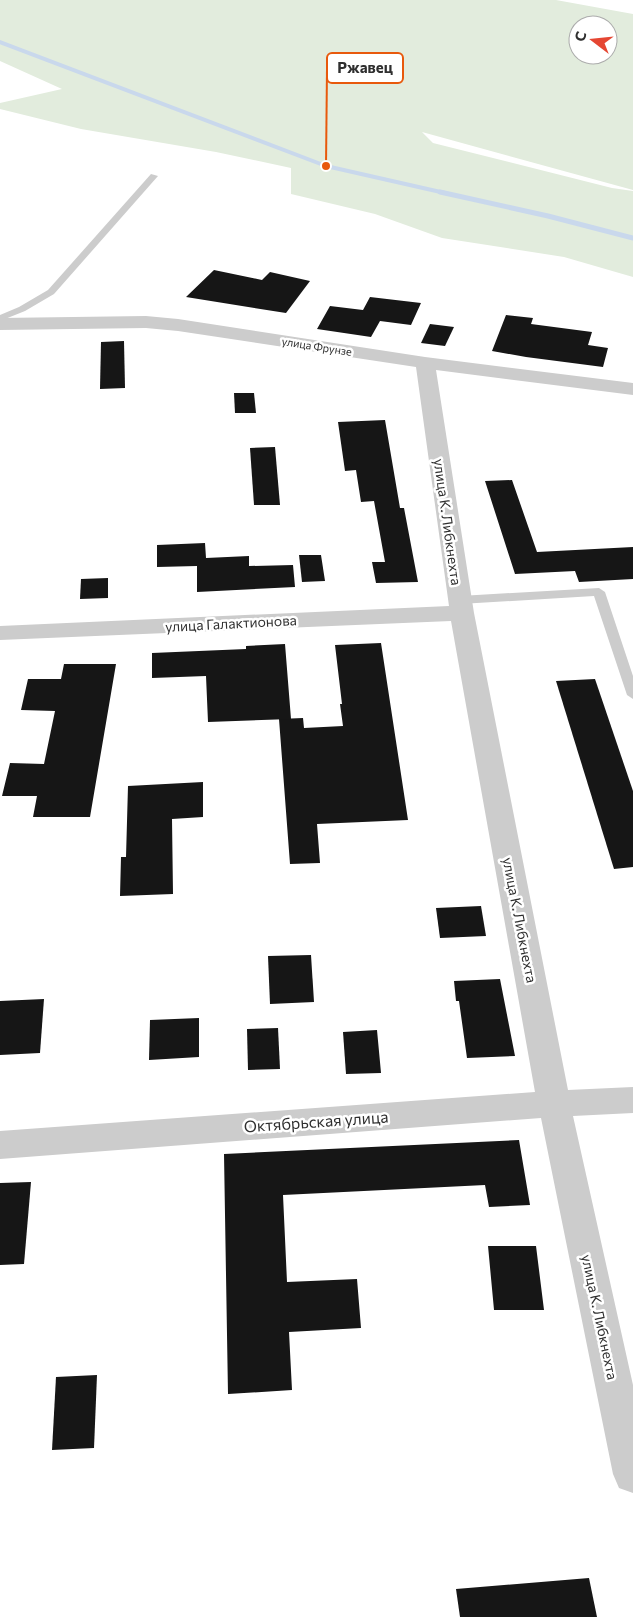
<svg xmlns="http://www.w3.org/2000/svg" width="633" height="1617" viewBox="0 0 633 1617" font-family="Commissioner,sans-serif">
	<rect width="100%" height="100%" fill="#fff"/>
	<path fill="#e2ecdd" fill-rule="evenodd" d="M0,0H556L633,14V190L422,132L433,143L612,188L633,191V277L564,257L442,238L375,214L291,194V168L216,152L81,129L0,109V103L62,89L0,61ZM578,25H608V55H578Z"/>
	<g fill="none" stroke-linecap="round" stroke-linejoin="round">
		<path stroke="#c9d8ec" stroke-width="4" d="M0,42L326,166L445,193"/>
		<path stroke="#c9d8ec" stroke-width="5" d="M440,192L548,216L633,238"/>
	</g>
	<g fill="#161616">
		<path d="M214,270L262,280L270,272L310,281L286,313L186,297Z"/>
		<path d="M370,297L421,303L411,325L380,321L371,337L317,329L330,306L363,310Z"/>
		<path d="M506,315L533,318L531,324L592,332L588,345L608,348L603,367L526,357L492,351Z"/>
		<path d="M430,324L454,327L445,346L421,343Z"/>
		<path d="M124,341L125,388L100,389L101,342Z"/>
		<path d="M234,393H254L256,413H235Z"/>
		<path d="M385,420L400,508H404L418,582L376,583L372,562H385L374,501L361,502L356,470L345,471L338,422Z"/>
		<path d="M275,447L280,505H254L250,448Z"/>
		<path d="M512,480L537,552L633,547V579L579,582L575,571L515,574L485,481Z"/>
		<path d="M205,543L206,558L249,556V566L293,565L295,587L197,592V566L157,567V545Z"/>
		<path d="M299,555H321L325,581L302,582Z"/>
		<path d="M108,578V598L80,599L81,579Z"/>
		<path d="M381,643L408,820L317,824L320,863L290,864L279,719L303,718L304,728L343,726L340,704H342L335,645Z"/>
		<path d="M285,644L291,719L208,722L206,676L152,678V653L246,649V646Z"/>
		<path d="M64,664H116L90,817H33L37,796H2L10,763L44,764L55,711L21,710L28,679H61Z"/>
		<path d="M595,679L633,791V867L614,869L556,681Z"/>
		<path d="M203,782V817L172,819L173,894L120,896L121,857H126L128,786Z"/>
		<path d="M481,906L486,936L440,938L436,908Z"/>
		<path d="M311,955L314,1002L270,1004L268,956Z"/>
		<path d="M500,979L515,1056L467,1058L459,1001H456L454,981Z"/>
		<path d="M44,999L40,1053L0,1055V1001Z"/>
		<path d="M199,1018V1057L149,1060L150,1020Z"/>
		<path d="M278,1028L280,1069L248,1070L247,1029Z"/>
		<path d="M377,1030L381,1073L346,1074L343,1032Z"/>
		<path d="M519,1140L530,1205L489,1207L485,1185L283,1195L287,1282L357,1279L361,1328L289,1332L292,1390L228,1394L224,1154Z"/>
		<path d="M31,1182L24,1264L0,1265V1183Z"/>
		<path d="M488,1246H536L544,1310H494Z"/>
		<path d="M97,1375L94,1448L52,1450L56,1377Z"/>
		<path d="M589,1578L597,1617H460L456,1589Z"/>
	</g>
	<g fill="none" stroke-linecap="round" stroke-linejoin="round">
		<g fill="#ccc" fill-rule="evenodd">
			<path d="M151,174L158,176L54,294L25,311L0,321V315L19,307L48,290Z"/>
			<path d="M599,588L605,592L633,676V699L627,695L594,596L460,604L454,600L460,596Z"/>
		</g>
		<path fill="#ccc" fill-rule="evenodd" d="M146,316L178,319L425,357L633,383V395L436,370L474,613L568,1090L633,1087V1113L573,1116L633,1385V1493L619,1488L613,1474L541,1118L0,1159V1131L535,1092L451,621L0,640V626L449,606L416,367L178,331L146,328L0,330V318Z"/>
	</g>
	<g text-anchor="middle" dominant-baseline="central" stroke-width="5" stroke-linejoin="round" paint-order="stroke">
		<g font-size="11" fill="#2f2f2f" stroke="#fff">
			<text transform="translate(317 346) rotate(9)">улица Фрунзе</text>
		</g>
		<g font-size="14" fill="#2f2f2f" stroke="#fff">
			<text transform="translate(448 522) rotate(82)">улица К. Либкнехта</text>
			<text transform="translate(231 623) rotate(-3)">улица Галактионова</text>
			<text transform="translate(520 920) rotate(79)">улица К. Либкнехта</text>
			<text transform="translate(600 1317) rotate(78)">улица К. Либкнехта</text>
		</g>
		<g font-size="16" fill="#2f2f2f" stroke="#fff">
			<text transform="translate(316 1121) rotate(-4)">Октябрьская улица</text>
		</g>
	</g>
	<path fill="none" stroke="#e8590c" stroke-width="2" d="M326 166L327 68"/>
	<circle fill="#e8590c" stroke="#fff" stroke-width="2" cx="326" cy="166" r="5"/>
	<rect fill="#fff" stroke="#e8590c" stroke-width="2" x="327" y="53" width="76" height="30" rx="5"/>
	<g font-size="15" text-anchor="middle" font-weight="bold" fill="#2f2f2f">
		<text x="365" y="73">Ржавец</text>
	</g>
	<g transform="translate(593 40) rotate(286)"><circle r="24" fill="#ffffff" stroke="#acacac"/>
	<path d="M0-4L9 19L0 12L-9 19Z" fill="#e54632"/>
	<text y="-8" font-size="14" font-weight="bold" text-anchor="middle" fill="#2f2f2f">С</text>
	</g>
</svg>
